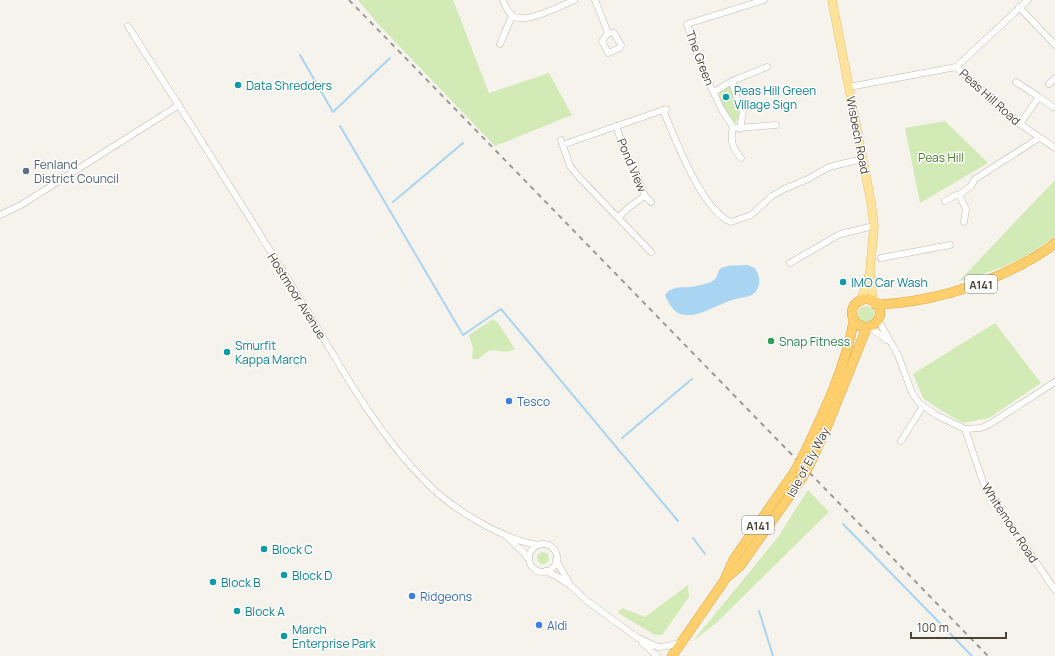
<svg xmlns="http://www.w3.org/2000/svg" width="1055" height="656" viewBox="0 0 1055 656" font-family="Manrope,sans-serif">
	<rect width="100%" height="100%" fill="#f6f3ec"/>
	<g fill="#d2eab5">
		<path d="M358,0H453L489,93L549,73L572,115L495,146L379,25Z"/>
		<path d="M730,86C734,96 745,115 735,123C727,119 716,101 720,92Z"/>
		<path d="M945,121L988,163L920,203L905,128Z"/>
		<path d="M1055,180V236C1027,259 994,272 959,281Z"/>
		<circle cx="866" cy="314" r="8"/>
		<path d="M493,319L498,323L515,349C506,354 498,350 490,350L478,359H472L473,349L469,335Z"/>
		<path d="M995,323L1041,383L989,418L963,423L939,409L923,398L913,374Z"/>
		<path d="M808,490L829,512L716,623L693,641L778,537Z"/>
		<circle cx="543" cy="558" r="6"/>
		<path d="M688,585L689,597L662,635H655L618,613L622,608L645,617Z"/>
	</g>
	<path fill="#a9d4f2" d="M747,265L755,268C759,275 762,283 756,291C753,296 746,297 740,298C723,301 709,312 693,315C689,315 681,315 678,313C672,309 668,302 665,295C673,284 684,289 696,286C702,285 712,283 716,278C718,275 718,271 720,269C725,264 741,266 747,265Z"/>
	<g fill="none" stroke-linecap="round" stroke-linejoin="round">
		<g stroke="#a9d4f2" stroke-width="2">
			<path d="M300,55L333,112L390,58"/>
			<path d="M340,126L463,335L501,309L678,521"/>
			<path d="M393,202L463,143"/>
			<path d="M622,438L692,379"/>
			<path d="M843,524L972,656"/>
			<path d="M693,538L705,554"/>
			<path d="M759,611L773,656"/>
		</g>
		<defs>
			<g id="minor">
				<path d="M503,0C505,5 508,13 513,16C525,25 562,5 575,0"/>
				<path d="M595,0L608,33"/>
				<path d="M1019,7L1055,45"/>
				<path d="M128,26C186,116 244,208 300,299C338,361 373,429 425,481C450,508 503,540 539,545"/>
				<path d="M608,33H614L621,45L620,48L608,53L602,41Z"/>
				<path d="M500,44L512,16"/>
				<path d="M956,67L1028,0"/>
				<path d="M732,81L737,99L743,111L740,129"/>
				<path d="M1016,82L1039,97L1020,124"/>
				<path d="M1049,84L1055,78"/>
				<path d="M849,87L956,67L1020,124L1055,148"/>
				<path d="M714,92L732,81L767,67"/>
				<path d="M1039,97L1053,107"/>
				<path d="M663,110C675,138 702,211 731,222L751,215L772,196L784,189L808,179L829,167L862,159"/>
				<path d="M616,126L626,154L636,172L645,196L651,202"/>
				<path d="M737,128L776,125"/>
				<path d="M561,140L570,166L577,175L651,252"/>
				<path d="M562,145L666,109"/>
				<path d="M741,158C732,147 730,141 733,127L722,110L703,71L687,24L764,0"/>
				<path d="M959,195L971,186L975,179L1039,138"/>
				<path d="M945,201L956,195H959L966,209L964,222"/>
				<path d="M0,215L21,205L179,105"/>
				<path d="M619,217L629,207L645,196"/>
				<path d="M881,258L950,245"/>
				<path d="M790,263L840,234L874,226"/>
				<path d="M878,320L898,355L912,393L919,403L936,415L965,429L981,428L990,424L1055,382"/>
				<path d="M869,327L887,340"/>
				<path d="M965,429L983,482L991,496L1055,590"/>
				<path d="M901,441L923,406"/>
				<path d="M505,535L524,553L529,560"/>
				<circle cx="543" cy="558" r="14"/>
				<path d="M556,560L569,583"/>
				<path d="M546,571L558,577L571,586L587,601L638,638L658,647L669,646L681,642"/>
				<path d="M642,642L657,656"/>
			</g>
			<g id="major">
				<path d="M832,0L871,202L874,226L870,271L873,302"/>
				<path d="M861,301L870,272"/>
			</g>
			<g id="highway">
				<circle cx="866" cy="313" r="14"/>
				<path d="M876,305C928,302 978,288 1024,263C1035,257 1045,252 1055,243"/>
				<path d="M803,456C824,412 845,369 854,320"/>
				<path d="M810,464L826,429L867,327"/>
				<path d="M726,578L740,566L802,478"/>
				<path d="M672,656L724,581L734,559L795,471"/>
			</g>
		</defs>
		<use href="#minor" stroke="#c2bbae" stroke-width="7"/>
		<use href="#major" stroke="#e6c16a" stroke-width="9"/>
		<use href="#highway" stroke="#e0a43c" stroke-width="10"/>
		<use href="#minor" stroke="#fff" stroke-width="6"/>
		<use href="#major" stroke="#ffe39c" stroke-width="8"/>
		<use href="#highway" stroke="#ffcf6e" stroke-width="9"/>
		<path stroke="#9a9a9a" stroke-width="2" stroke-dasharray="5 5" stroke-linecap="butt" d="M349,0L988,656"/>
		<defs>
			<g id="highway-bridge">
				<path d="M795,471L803,456"/>
				<path d="M802,478L810,464"/>
			</g>
		</defs>
		<use href="#highway-bridge" stroke="#e0a43c" stroke-width="10" stroke-linecap="butt"/>
		<use href="#highway-bridge" stroke="#ffcf6e" stroke-width="9"/>
	</g>
	<g fill="#0f9aa8" stroke="#fff" stroke-width="1.5">
		<circle cx="238" cy="85" r="4"/>
		<circle cx="726" cy="97" r="4"/>
		<circle cx="843" cy="282" r="4"/>
		<circle cx="227" cy="352" r="4"/>
		<circle cx="264" cy="549" r="4"/>
		<circle cx="284" cy="575" r="4"/>
		<circle cx="213" cy="582" r="4"/>
		<circle cx="237" cy="611" r="4"/>
		<circle cx="284" cy="636" r="4"/>
	</g>
	<circle fill="#5c6f8a" stroke="#fff" stroke-width="1.5" cx="26" cy="171" r="4"/>
	<circle fill="#2e9e5b" stroke="#fff" stroke-width="1.5" cx="771" cy="341" r="4"/>
	<g fill="#3f7fe0" stroke="#fff" stroke-width="1.5">
		<circle cx="509" cy="401" r="4"/>
		<circle cx="412" cy="596" r="4"/>
		<circle cx="539" cy="625" r="4"/>
	</g>
	<g text-anchor="middle" dominant-baseline="central" stroke-width="3" stroke-linejoin="round" paint-order="stroke">
		<g fill="#fff" stroke="#817c74" stroke-width="1">
			<rect x="965" y="275" width="32" height="18" rx="3"/>
			<rect x="742" y="516" width="32" height="18" rx="3"/>
		</g>
		<g font-size="11" font-weight="bold" fill="#4b4439">
			<text x="981" y="284">A141</text>
			<text x="758" y="525">A141</text>
		</g>
		<g font-size="12" fill="#4b4439" stroke="#fff">
			<text transform="translate(700 58) rotate(69)">The Green</text>
			<text transform="translate(990 97) rotate(42)">Peas Hill Road</text>
			<text transform="translate(858 135) rotate(79)">Wisbech Road</text>
			<text transform="translate(632 165) rotate(67)">Pond View</text>
			<text transform="translate(297 296) rotate(58)">Hostmoor Avenue</text>
			<text transform="translate(808 462) rotate(-62)">Isle of Ely Way</text>
			<text transform="translate(1010 523) rotate(57)">Whitemoor Road</text>
		</g>
		<g font-size="12" fill="#0d838f" stroke="#fff" text-anchor="start">
			<text x="246" y="85">Data Shredders</text>
			<text x="734" y="90">Peas Hill Green<tspan x="734" dy="14">Village Sign</tspan></text>
			<text x="851" y="282">IMO Car Wash</text>
			<text x="235" y="345">Smurfit<tspan x="235" dy="14">Kappa March</tspan></text>
			<text x="272" y="549">Block C</text>
			<text x="292" y="575">Block D</text>
			<text x="221" y="582">Block B</text>
			<text x="245" y="611">Block A</text>
			<text x="292" y="629">March<tspan x="292" dy="14">Enterprise Park</tspan></text>
		</g>
		<g font-size="12" fill="#4a7f2a" stroke="#fff">
			<text x="941" y="157">Peas Hill</text>
		</g>
		<g font-size="12" fill="#4e5e75" stroke="#fff" text-anchor="start">
			<text x="34" y="164">Fenland<tspan x="34" dy="14">District Council</tspan></text>
		</g>
		<g font-size="12" fill="#27864d" stroke="#fff" text-anchor="start">
			<text x="779" y="341">Snap Fitness</text>
		</g>
		<g font-size="12" fill="#366cbe" stroke="#fff" text-anchor="start">
			<text x="517" y="401">Tesco</text>
			<text x="420" y="596">Ridgeons</text>
			<text x="547" y="625">Aldi</text>
		</g>
	</g>
	<path d="M911 632v6h95v-6" fill="none" stroke="#4b4439" stroke-width="2"/>
	<text x="917" y="632" font-size="12" fill="#4b4439" stroke="#ffffff" stroke-width="3" paint-order="stroke">100 m</text>
</svg>
